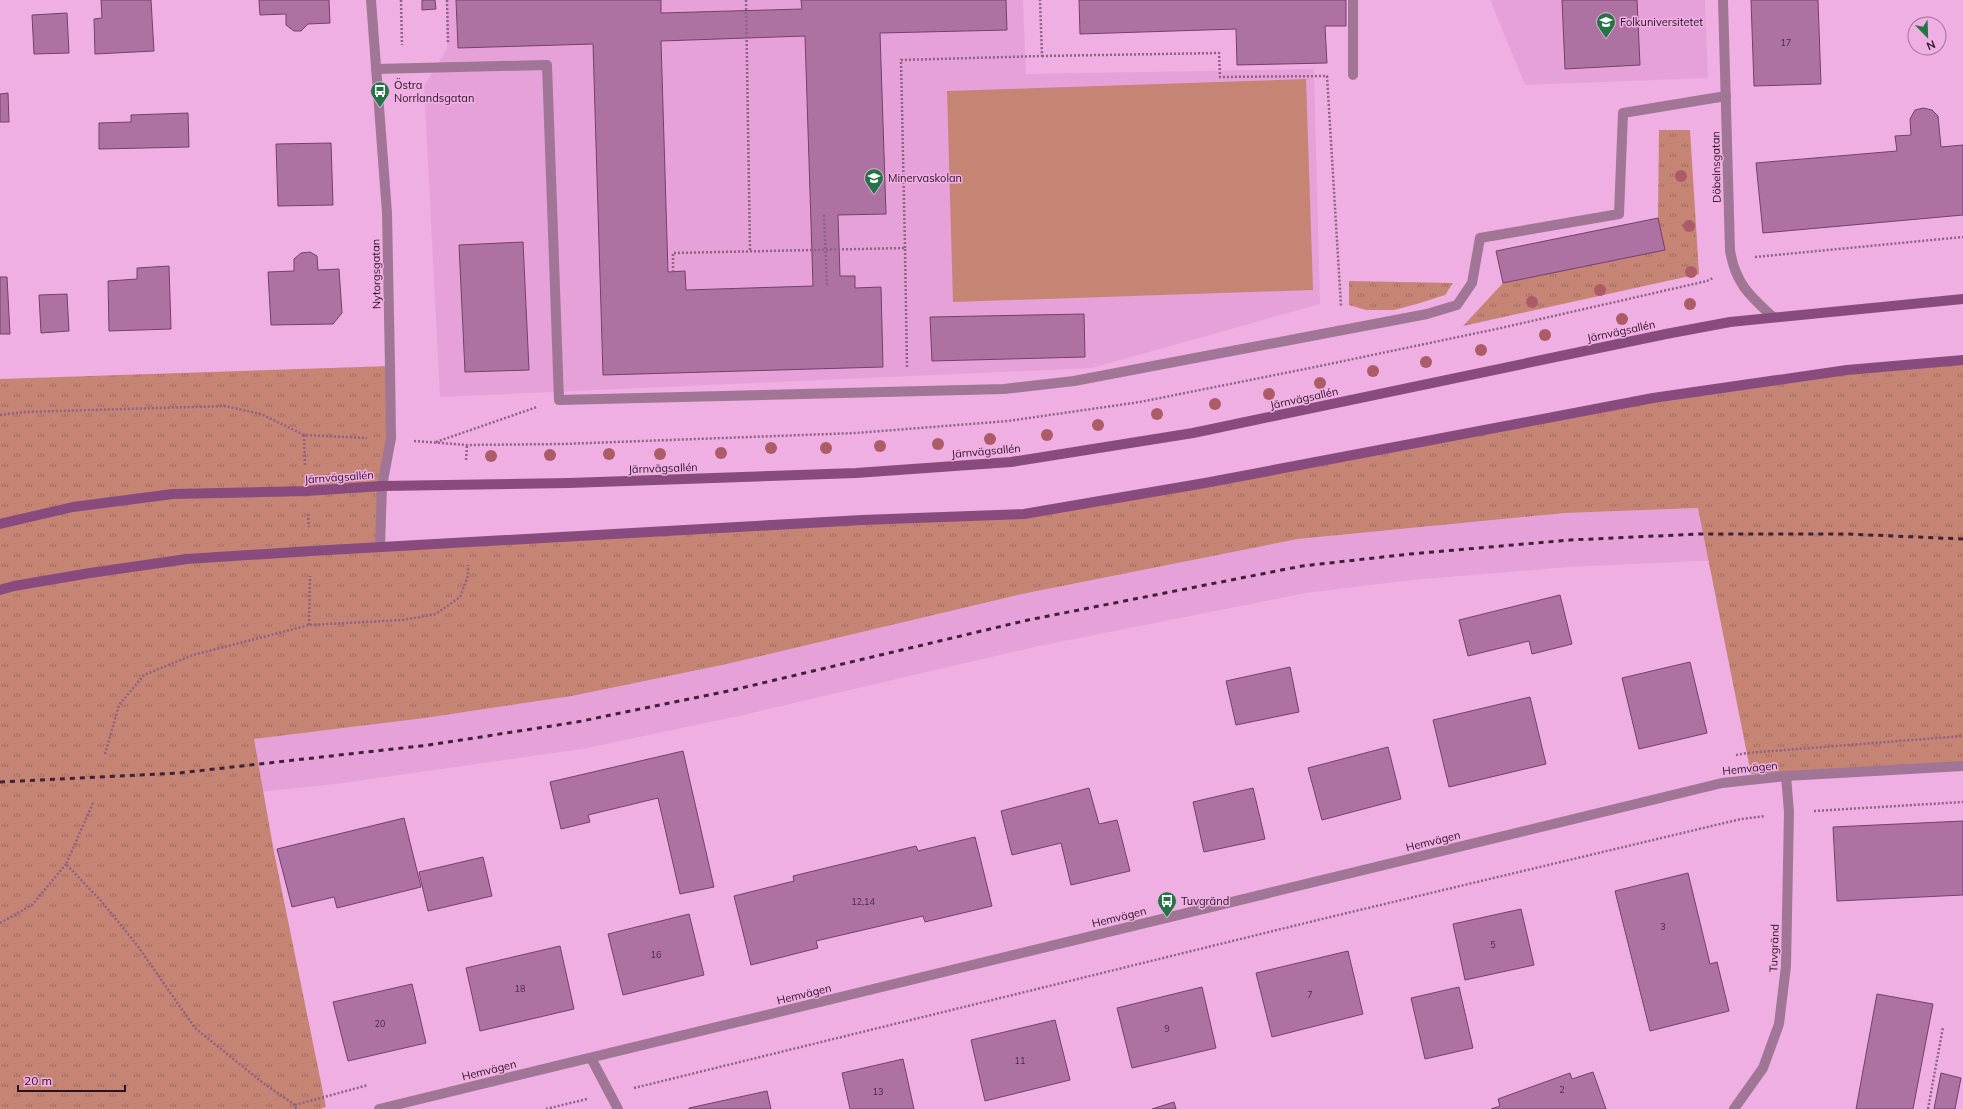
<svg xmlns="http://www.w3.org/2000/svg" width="1963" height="1109" viewBox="0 0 1963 1109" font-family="Mulish,sans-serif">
	<defs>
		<pattern id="grass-tufts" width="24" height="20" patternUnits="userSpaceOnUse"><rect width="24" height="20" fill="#c68475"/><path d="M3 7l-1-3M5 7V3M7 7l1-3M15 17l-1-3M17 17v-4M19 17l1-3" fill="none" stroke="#a16b60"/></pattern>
	</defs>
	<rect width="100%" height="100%" fill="#f0afe2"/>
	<g fill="#e7a1d9">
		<path d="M446,0H1023L1026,74L1314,69L1320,304L1092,368L440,397L424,86L447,49Z"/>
		<path d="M1490,0H1705L1708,78L1525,85Z"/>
		<path d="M1698,508L1847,561H1699L1568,567L1412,580L1306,593L1034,647L739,716L582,749L336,784L181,800L0,755L330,730L425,718L573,696L727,664L1022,594L1298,539L1565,513Z"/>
	</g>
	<g fill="url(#grass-tufts)">
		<path d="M1659,130H1690L1699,274L1463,326L1503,283L1664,250L1658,218Z"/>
		<path d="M1349,281L1453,283L1445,295L1417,304L1394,310H1366L1349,305Z"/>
		<path d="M1963,360V765L1751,774L1698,508L1565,513L1298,539L1022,594L727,664L572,696L425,718L254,739L274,852L326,1107L320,1109H0V379L390,366L380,547L1024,514L1653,398Z"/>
	</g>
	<path fill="#c68475" d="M1306,79L1313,290L953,302L947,91Z"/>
	<g fill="#ae72a2" stroke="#763e6c" fill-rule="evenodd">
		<path d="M101,0H151L154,51L95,54L94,19L102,18Z"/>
		<path d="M259,0H329L330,23L308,24L301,31H294L286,25V14L260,15Z"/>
		<path d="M422,0H435L436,9L422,10Z"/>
		<path d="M456,0H661V13L802,9L801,0H1006L1007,30L880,33L886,214L838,215L840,276H855V288L881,287L883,367L603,375L593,44L458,48ZM805,36L813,286L686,290L685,271L668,272L661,41Z"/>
		<path d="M1079,0H1346V26H1325L1327,63L1237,65L1236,29L1080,34Z"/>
		<path d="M1562,0H1637L1640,65L1565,69Z"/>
		<path d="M1751,0H1818L1821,84L1754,86Z"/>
		<path d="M67,13L69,53L34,54L32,15Z"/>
		<path d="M8,93L9,122H0V94Z"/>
		<path d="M1923,108L1932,110L1938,116L1941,147L1963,145V215L1763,233L1756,163L1897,151L1895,136L1911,135L1910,119L1915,110Z"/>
		<path d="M188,113L189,147L99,149V123L131,122V115Z"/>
		<path d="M331,143L333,205L278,206L276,144Z"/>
		<path d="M1658,218L1665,250L1503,283L1496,251Z"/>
		<path d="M523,242L529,370L465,372L459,245Z"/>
		<path d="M310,252L317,256L318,270L339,269L342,313L333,324L271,325L268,272L294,271V259L301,253Z"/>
		<path d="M169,266L171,329L109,331L108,281L137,279V268Z"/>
		<path d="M0,277H7L10,334H0Z"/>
		<path d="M67,294L69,331L41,333L39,295Z"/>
		<path d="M1084,314L1085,357L932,361L930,317Z"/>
		<path d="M1560,595L1572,644L1532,654L1529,641L1468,656L1459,620Z"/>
		<path d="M1690,662L1707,733L1639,749L1622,678Z"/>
		<path d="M1290,667L1299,712L1236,725L1226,681Z"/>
		<path d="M1530,697L1546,764L1449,787L1433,720Z"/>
		<path d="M1388,747L1401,799L1322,820L1308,768Z"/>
		<path d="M683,751L714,887L680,894L658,798L588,815L590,822L561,829L550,782Z"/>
		<path d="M1089,788L1099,824L1117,820L1130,871L1071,885L1061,843L1012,855L1001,811Z"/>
		<path d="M1253,788L1265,839L1204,852L1193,802Z"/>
		<path d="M404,818L421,887L337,908L334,897L292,907L277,849Z"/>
		<path d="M1963,821V895L1837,901L1833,827Z"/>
		<path d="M975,837L992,906L925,922L923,916L816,941L818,948L751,965L734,896L794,881L793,876L916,846L918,851Z"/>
		<path d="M483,857L492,896L428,911L419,872Z"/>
		<path d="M1688,873L1710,964L1717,962L1729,1011L1650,1031L1615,891Z"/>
		<path d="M1521,909L1534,965L1465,980L1453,924Z"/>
		<path d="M689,914L704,975L623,995L608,934Z"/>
		<path d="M560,946L574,1009L480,1031L466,968Z"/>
		<path d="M1348,951L1363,1014L1272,1037L1256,973Z"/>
		<path d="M412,984L426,1043L348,1061L333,1002Z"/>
		<path d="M1202,987L1216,1048L1132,1068L1117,1008Z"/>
		<path d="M1459,987L1473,1048L1425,1059L1411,998Z"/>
		<path d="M1877,994L1933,1004L1913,1109H1856Z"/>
		<path d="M1055,1020L1070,1080L985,1101L971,1040Z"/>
		<path d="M903,1059L914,1109H850L842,1073Z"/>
		<path d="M1593,1072L1606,1109H1491L1500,1106L1498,1099L1570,1073L1572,1079Z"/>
		<path d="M1941,1073L1961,1078L1955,1109H1934Z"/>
		<path d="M767,1091L771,1109H689V1108Z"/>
		<path d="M1174,1102L1176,1109H1152Z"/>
	</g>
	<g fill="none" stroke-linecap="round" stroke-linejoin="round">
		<g stroke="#8e6185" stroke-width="2.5" stroke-dasharray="2 2" stroke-linecap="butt">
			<path d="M401,0L402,45"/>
			<path d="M447,0L448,43"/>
			<path d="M746,0L750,251"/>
			<path d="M1042,56L1219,53L1220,77L1327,76L1341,306"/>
			<path d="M824,215L827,286"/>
			<path d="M905,248L901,60L1042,56L1040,0"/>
			<path d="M1755,257L1963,237"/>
			<path d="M673,272V253L905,248L907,368"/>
			<path d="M0,415L25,412L225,406L261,414L304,435L367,438"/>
			<path d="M304,435L305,467"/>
			<path d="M414,441L467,445L563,444L856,433L1008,421L1140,402L1320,366L1501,328L1707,281L1713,278"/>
			<path d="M436,442L537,407"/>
			<path d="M466,460L467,445"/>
			<path d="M308,514L309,527"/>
			<path d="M309,625L310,576"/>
			<path d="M105,754L119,705L144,675L193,655L309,625L403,620L436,614L460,597L468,576V565"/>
			<path d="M1736,755L1747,753L1963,736"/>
			<path d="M93,803L66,864L102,902L137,945L195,1028L263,1083L295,1105L296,1109"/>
			<path d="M1814,811L1963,802"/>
			<path d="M0,923L32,905L66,864"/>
			<path d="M634,1088L1326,918L1741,819L1765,816"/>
			<path d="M295,1105L368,1085"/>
			<path d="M546,1109L587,1099"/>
			<path d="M1928,1109L1943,1027"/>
		</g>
		<g stroke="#a07596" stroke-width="10">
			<path d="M376,69L547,65L559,400L1004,389L1074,381L1427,314L1457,305L1472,283L1480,238L1619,214L1623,113L1726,96"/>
			<path d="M1353,75V0"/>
		</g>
		<g stroke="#a07596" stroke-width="10">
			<path d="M371,0L387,213L390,366L391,438L382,486L380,547"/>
			<path d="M1723,0L1730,250C1735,283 1750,296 1773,317"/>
			<path d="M591,1058L618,1109"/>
			<path d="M379,1109L1722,783L1786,776L1963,766"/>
			<path d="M1734,1109L1763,1068L1779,1024L1786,966L1789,812L1786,776"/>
		</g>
		<g stroke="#894b7e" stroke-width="10">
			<path d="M0,524L73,507L173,494L306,491L382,486L569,483L856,473L1011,462L1193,433L1666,334L1730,322L1963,299"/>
			<path d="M0,590L14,586L90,573L187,559L311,551L862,520L1024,514L1205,483L1653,398L1847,370L1963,360"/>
		</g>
		<path stroke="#3e2239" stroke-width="3" stroke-dasharray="5 5" stroke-linecap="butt" d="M0,782L179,773L429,745L577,722L733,690L1028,620L1302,566L1410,554L1570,540L1699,534H1847L1963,539"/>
	</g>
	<g fill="#ab5c67">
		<circle cx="1681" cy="176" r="6"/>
		<circle cx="1689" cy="226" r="6"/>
		<circle cx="1691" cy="272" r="6"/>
		<circle cx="1600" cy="290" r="6"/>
		<circle cx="1532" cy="302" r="6"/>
		<circle cx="1690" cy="304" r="6"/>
		<circle cx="1622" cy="319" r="6"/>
		<circle cx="1545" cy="335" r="6"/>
		<circle cx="1481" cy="350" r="6"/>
		<circle cx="1426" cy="362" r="6"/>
		<circle cx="1373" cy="371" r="6"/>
		<circle cx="1320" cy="383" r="6"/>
		<circle cx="1269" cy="394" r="6"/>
		<circle cx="1215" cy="404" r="6"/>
		<circle cx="1157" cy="414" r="6"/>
		<circle cx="1098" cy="425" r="6"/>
		<circle cx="1047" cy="435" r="6"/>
		<circle cx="990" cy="439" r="6"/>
		<circle cx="938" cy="444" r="6"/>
		<circle cx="880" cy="446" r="6"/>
		<circle cx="771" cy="448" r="6"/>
		<circle cx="826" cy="448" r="6"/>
		<circle cx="721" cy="453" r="6"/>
		<circle cx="609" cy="454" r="6"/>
		<circle cx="660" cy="454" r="6"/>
		<circle cx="550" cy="455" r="6"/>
		<circle cx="491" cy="456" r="6"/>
	</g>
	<defs>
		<symbol id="school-pin" viewBox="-11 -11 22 30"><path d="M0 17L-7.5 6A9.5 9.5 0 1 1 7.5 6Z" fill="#237546" stroke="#f0afe2"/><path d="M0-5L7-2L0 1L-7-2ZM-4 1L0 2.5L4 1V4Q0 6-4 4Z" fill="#fff"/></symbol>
		<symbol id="bus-pin" viewBox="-11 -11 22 30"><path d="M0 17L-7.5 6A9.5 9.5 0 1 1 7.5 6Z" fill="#237546" stroke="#f0afe2"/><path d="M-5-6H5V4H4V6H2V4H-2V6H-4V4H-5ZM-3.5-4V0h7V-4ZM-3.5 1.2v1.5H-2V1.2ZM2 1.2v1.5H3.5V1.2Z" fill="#fff"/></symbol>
	</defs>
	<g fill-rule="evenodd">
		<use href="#school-pin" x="1595" y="11" width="22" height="30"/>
		<use href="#bus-pin" x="369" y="80" width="22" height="30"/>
		<use href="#school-pin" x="863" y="167" width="22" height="30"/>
		<use href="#bus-pin" x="1156" y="890" width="22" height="30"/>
	</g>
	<g text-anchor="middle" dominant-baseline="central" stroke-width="3" stroke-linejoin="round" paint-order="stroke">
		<g font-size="9" fill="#4b2a45">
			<text x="1786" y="42">17</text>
			<text x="863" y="901">12,14</text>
			<text x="1663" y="926">3</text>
			<text x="1493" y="944">5</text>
			<text x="656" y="954">16</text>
			<text x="520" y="988">18</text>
			<text x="1310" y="994">7</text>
			<text x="380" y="1023">20</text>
			<text x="1167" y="1028">9</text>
			<text x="1020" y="1060">11</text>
			<text x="1562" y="1089">2</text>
			<text x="878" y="1091">13</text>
		</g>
		<g font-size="11" fill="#2a1226" stroke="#f0afe2" text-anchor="start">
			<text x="1620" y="22">Folkuniversitetet</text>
			<text x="394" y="85">Östra<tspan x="394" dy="13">Norrlandsgatan</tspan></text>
			<text x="888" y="178">Minervaskolan</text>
			<text x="1181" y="901">Tuvgränd</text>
		</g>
		<g font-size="11" fill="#2a1226" stroke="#f0afe2">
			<text transform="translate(1716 167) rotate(-91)">Döbelnsgatan</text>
			<text transform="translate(376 274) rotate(-91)">Nytorgsgatan</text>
			<text transform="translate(1621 331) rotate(-12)">Järnvägsallén</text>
			<text transform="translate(1304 398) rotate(-12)">Järnvägsallén</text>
			<text transform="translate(986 451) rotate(-5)">Järnvägsallén</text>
			<text transform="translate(663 468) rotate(-2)">Järnvägsallén</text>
			<text transform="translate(339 477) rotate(-4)">Järnvägsallén</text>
			<text transform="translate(1750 768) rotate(-6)">Hemvägen</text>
			<text transform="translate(1433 841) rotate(-14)">Hemvägen</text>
			<text transform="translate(1119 917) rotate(-14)">Hemvägen</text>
			<text transform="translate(1774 948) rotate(-88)">Tuvgränd</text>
			<text transform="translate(804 994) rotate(-14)">Hemvägen</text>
			<text transform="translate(489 1070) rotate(-14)">Hemvägen</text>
		</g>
	</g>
	<g transform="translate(1927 36) rotate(157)"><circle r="19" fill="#f0afe2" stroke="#a17097"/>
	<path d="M0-3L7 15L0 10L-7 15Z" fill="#237546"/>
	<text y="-6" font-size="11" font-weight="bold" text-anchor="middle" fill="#2a1226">N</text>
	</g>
	<path d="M18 1085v6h107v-6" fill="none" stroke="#2a1226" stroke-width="2"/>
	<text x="24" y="1085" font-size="12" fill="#2a1226" stroke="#f0afe2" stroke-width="3" paint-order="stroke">20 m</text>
</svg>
